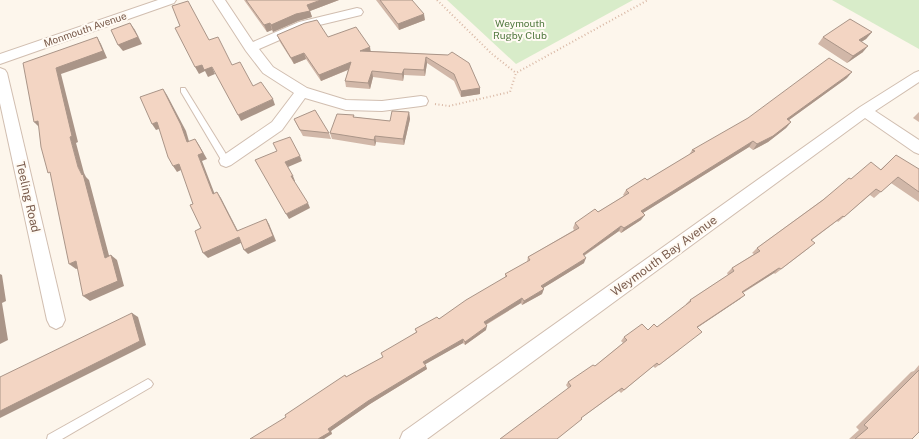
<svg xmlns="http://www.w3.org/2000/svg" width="919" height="439" viewBox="0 0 919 439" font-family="'Public Sans',sans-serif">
	<rect width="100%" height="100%" fill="#fdf6ec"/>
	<g fill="#d8ecc9">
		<path d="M447,0H633L516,64Z"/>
		<path d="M832,0H919V49Z"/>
	</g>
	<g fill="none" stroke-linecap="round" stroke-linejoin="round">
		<defs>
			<g id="lane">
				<path d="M181,88H185L229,159L230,161L229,163H223L181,92Z"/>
				<path d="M148,379L151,381L153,384L151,387L62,439H47L48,435Z"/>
			</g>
			<g id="street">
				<path d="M158,0H176L174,3L0,64V54Z"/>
				<path d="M213,0H225L253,42L299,22L357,8L361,9L363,12L361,15L307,28L259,49L273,67L307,88L346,100L382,101L421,96L426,97L428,101L426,105L421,106L382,111L346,110L305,98L282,130L231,165L226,167L221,165L219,161L221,157L272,122L294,93L263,73L246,51Z"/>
				<path d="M0,68L5,70L7,73L65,320L62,326L56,329L50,326L47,320L0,103Z"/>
				<path d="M919,71V82L875,111L919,140V154L914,152L865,118L427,439H400L403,432L860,107L914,73Z"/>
			</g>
		</defs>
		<use href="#lane" stroke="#d1beb0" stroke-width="2"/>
		<use href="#street" stroke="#d1beb0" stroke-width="2"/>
		<g stroke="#d9b8a5" stroke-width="2" stroke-dasharray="1 2.5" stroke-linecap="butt">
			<path d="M437,0L492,54L516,73"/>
			<path d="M435,104L449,106L510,92L516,73L648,0"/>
		</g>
		<use href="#lane" fill="#fff" fill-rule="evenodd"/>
		<use href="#street" fill="#fff" fill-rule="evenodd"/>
	</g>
	<g fill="#d1b7a8">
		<path d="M244,0H339L310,11L312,17L298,21L273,32L272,30L267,32Z"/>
		<path d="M376,0H399L425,20L399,30Z"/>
		<path d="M872,32L866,39L861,42L863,52L847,63L818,44L823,37Z"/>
		<path d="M277,35L328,37L371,51L448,55L480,88V94L461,97L454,81L427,63L425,76L404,75L403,81L373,77L370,89L346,87L345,81L348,70L321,81L306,59L294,64L280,42Z"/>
		<path d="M847,78L789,120L791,122L786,128L768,142L753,150L749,147L643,213L641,220L621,233L619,231L584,256V263L543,288L542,294L522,305L521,303L486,325V330L465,345L463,343L425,364L427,369L370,404L331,431L332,434L286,417L346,377L383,357L416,332L415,329L439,319L505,278V274L527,262L528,257L574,230L573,228L575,223L598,212L624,196L623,195L626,190L647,180L689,155L692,150Z"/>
		<path d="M409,112L410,119L404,145L376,142L375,146L332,139L330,133L354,115V117L390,121Z"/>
		<path d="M919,112V122L913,118Z"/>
		<path d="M294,119L329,133L331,139L303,136L297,125Z"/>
		<path d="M896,155L919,172V202L891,183L874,198L870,195L838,222L837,221L812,240L809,248L775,274L774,273L743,293L740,299L697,328L678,351L655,368L653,366L621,393L619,391L581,418L557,439L568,388L566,385L568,382L595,366L623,343L621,341L624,337L657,327L687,305L686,304L690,300L728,275L727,273L732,268L754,254L752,253L757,248L851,179L881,169Z"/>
		<path d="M919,365V432L912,439H849L859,430L856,427L911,372L914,371Z"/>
	</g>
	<g fill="#aa9588">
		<path d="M321,0H339L310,11L312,17L298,21L273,32L271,25L307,5Z"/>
		<path d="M424,14L425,20L399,30L398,24Z"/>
		<path d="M130,23L135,30L142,44L123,51L118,45Z"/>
		<path d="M270,23L272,30L267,32L264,25Z"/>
		<path d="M872,32L866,39L853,47L859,40Z"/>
		<path d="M97,37L101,44L107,58L61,74L78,142L76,143L84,173L86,177L89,180L111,263L105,258L82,175L78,167L70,137L56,68Z"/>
		<path d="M868,46L863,52L847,63L853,56Z"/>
		<path d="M370,47L371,53L360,51Z"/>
		<path d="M304,53L306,59L294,64L291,58Z"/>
		<path d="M426,57L427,63L425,76L424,70Z"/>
		<path d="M351,62L352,68L321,81L319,75Z"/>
		<path d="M202,65L212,67L215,74L208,77L205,71L199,74L195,67Z"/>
		<path d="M404,69V75L403,81L402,74Z"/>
		<path d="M372,71L373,77L370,89L368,83Z"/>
		<path d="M852,72L847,78L782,125L787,119Z"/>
		<path d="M480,88V94L461,97V91Z"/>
		<path d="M163,89L167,95L186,131L191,148L187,142Z"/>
		<path d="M273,99L275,105L241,121L238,115Z"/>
		<path d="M409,112L410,119L404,145L403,139Z"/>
		<path d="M38,121L40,128L34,122Z"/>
		<path d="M157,122L162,128L156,130L152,124Z"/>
		<path d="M791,122L786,128L768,142L753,150L757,144Z"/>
		<path d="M375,136L376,142L375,146L374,140Z"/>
		<path d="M195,139L199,145L207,159L202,161L217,200L213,194L198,155Z"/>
		<path d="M753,141L749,147L638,216L641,211Z"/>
		<path d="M300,156L302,161L288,167L285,162Z"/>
		<path d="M179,164L183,169L177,172L173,166Z"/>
		<path d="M291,176H293L295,181L293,182Z"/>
		<path d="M217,192L221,198L241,237L237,231Z"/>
		<path d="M308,203L310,208L289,219L286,214Z"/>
		<path d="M645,215L641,220L621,233L624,228Z"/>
		<path d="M266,219L269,224L276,241L248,254L244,250Z"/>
		<path d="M621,226L619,231L580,258L583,254Z"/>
		<path d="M239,237L243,242L208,258L203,253Z"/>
		<path d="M111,255L117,260L124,286L90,301L83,296Z"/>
		<path d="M586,258L584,263L540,290L541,286Z"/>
		<path d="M76,261L83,266L76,269L69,264Z"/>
		<path d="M779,268L774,273L737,296L742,292Z"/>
		<path d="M0,270V274L2,275L6,301L2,303L8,340L0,344Z"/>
		<path d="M544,289L542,294L522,305L524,301Z"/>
		<path d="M745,295L740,299L692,331L697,327Z"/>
		<path d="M522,298L521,303L483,326L484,322Z"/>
		<path d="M132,313L138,317L146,345L0,418V411Z"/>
		<path d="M487,326L486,330L465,345V342Z"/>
		<path d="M463,339V343L424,365L423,362Z"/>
		<path d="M426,366L427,369L370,404L331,431L332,434L324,439H318L328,429L368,401Z"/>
	</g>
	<g fill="#f3d5c3" stroke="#aa9588">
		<path d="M246,0H321L307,5L310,11L296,14L271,25L270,23L264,25Z"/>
		<path d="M380,0H412L424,14L398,24Z"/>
		<path d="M188,1L209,40L218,37L232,65L240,62L253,86L261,82L273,99L238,115L212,67L204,70L202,65L195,67L175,28L180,26L172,6Z"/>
		<path d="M850,19L872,32L859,40L868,46L853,56L823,37Z"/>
		<path d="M317,20L328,37L356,27L370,47L360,51L448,55L452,52L469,63L480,88L461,91L454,74L426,57L424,70L404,69L402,74L372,71L368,83L345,81L351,62L319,75L304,53L291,58L277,35L305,23Z"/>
		<path d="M130,23L138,37L118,45L111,30Z"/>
		<path d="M97,37L103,51L56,68L72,136L70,137L78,167L82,175L83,174L105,258L111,255L118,281L83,296L76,261L69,264L50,172L48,173L41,147L38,121L34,122L23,63Z"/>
		<path d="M829,58L852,72L787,119L791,122L773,136L757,144L753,141L641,211L645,215L624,228L621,226L583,254L586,258L541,286L544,289L524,301L522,298L484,322L487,326L465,342L463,339L423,362L426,366L368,401L328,429L330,432L318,439H250L286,417L285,415L345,375L346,377L383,357L381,353L417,332L415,329L437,317L439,319L466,300L507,276L505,274L530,260L528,257L579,228L575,223L595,209L598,212L629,193L626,190L645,178L647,180L695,151L692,150L748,118Z"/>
		<path d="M163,89L181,125L187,142L195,139L203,153L198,155L213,194L217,192L237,231L266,219L273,236L244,250L239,237L203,253L195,231L201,228L190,205L193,204L179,164L173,166L168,157L157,122L152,124L140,97Z"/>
		<path d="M315,110L329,133L300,130L294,119Z"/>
		<path d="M392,111L409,112L403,139L375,136L374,140L330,133L337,114L354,115L353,117L390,121Z"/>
		<path d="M290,137L300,156L285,162L293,176H291L308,203L286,214L255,160L277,151L273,143Z"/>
		<path d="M896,155L919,169V192L898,177L881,192L876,189L844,217L843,216L811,240L815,243L781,269L779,268L742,292L745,295L697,327L702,332L659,365L657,363L624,390L622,388L581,418L582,419L557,439H500L571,386L568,382L593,365L595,366L627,340L624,337L642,324L648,330L654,324L657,327L691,301L690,300L734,271L732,268L760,251L757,248L823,200L849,178L851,179L871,162L881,170Z"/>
		<path d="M132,313L140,341L0,411V377Z"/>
		<path d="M919,370V432L912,439H855L868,428L864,425Z"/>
	</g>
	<g text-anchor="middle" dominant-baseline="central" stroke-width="4" stroke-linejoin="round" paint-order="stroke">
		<g font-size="10" fill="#537a41" stroke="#fffaf3">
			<text x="520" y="23">Weymouth<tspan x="520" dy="12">Rugby Club</tspan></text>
		</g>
		<g font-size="10" fill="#7a5c4d" stroke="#fffaf3">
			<text transform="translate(85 29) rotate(-19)">Monmouth Avenue</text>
		</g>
		<g font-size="12" fill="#7a5c4d" stroke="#fffaf3">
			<text transform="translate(28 197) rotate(77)">Teeling Road</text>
			<text transform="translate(664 256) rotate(-36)">Weymouth Bay Avenue</text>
		</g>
	</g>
</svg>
